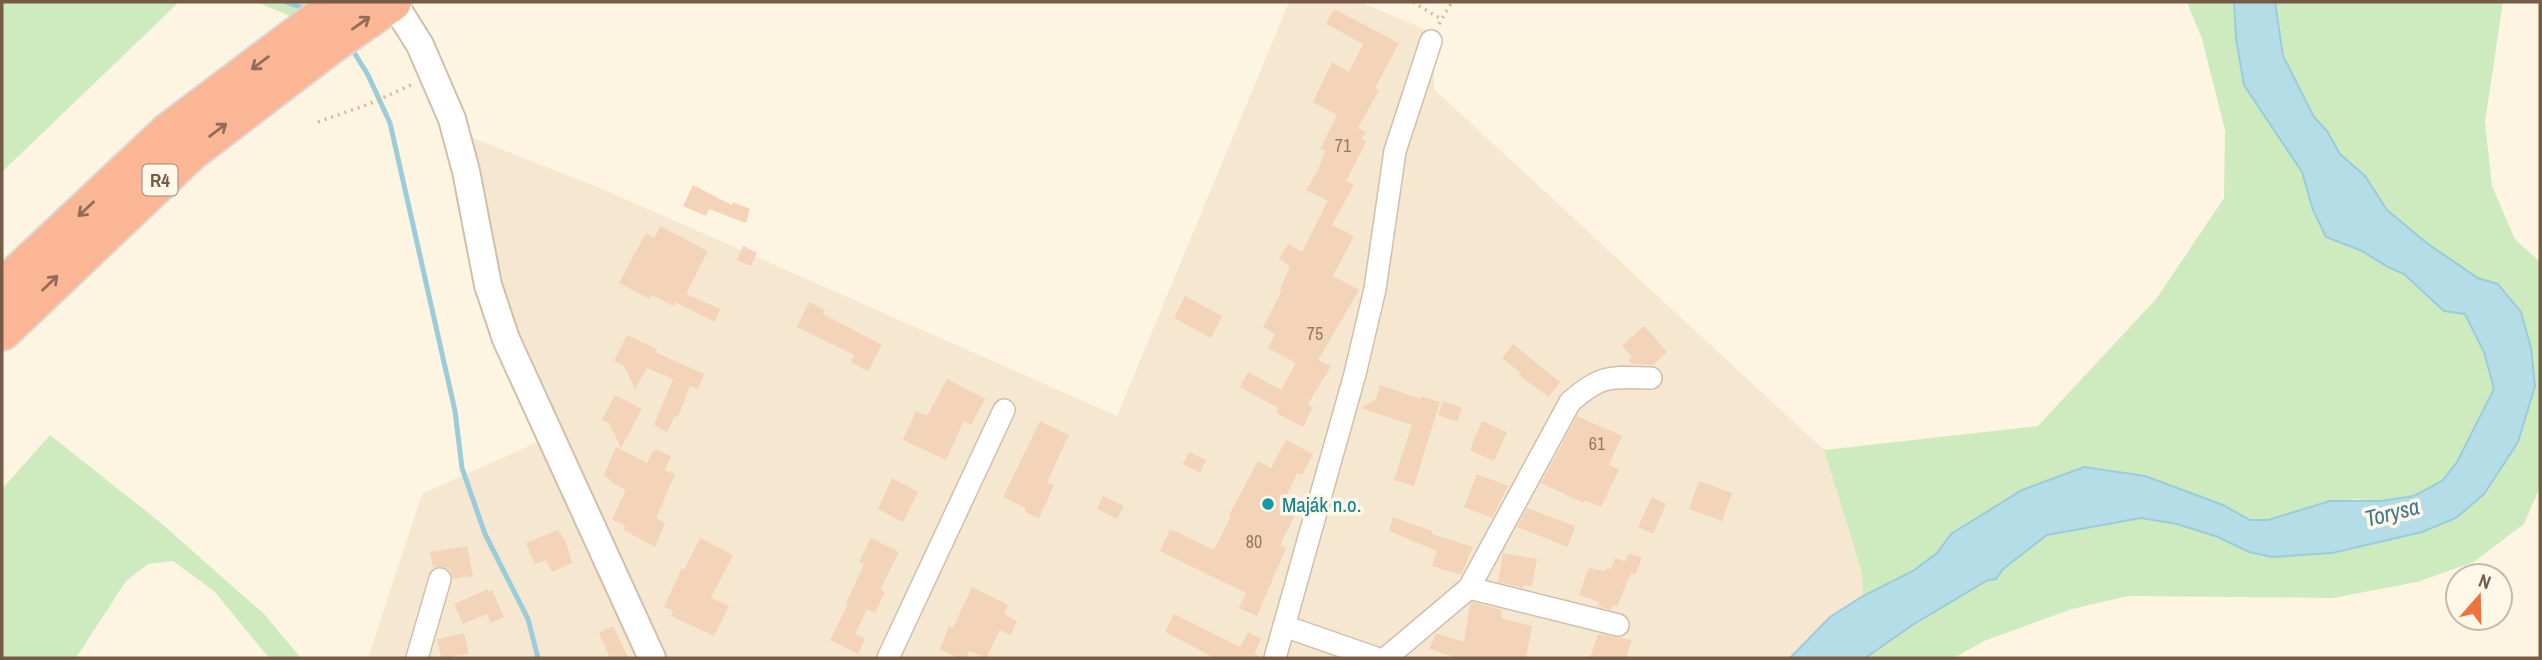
<svg xmlns="http://www.w3.org/2000/svg" width="2542" height="660" viewBox="0 0 2542 660" font-family="'Archivo Narrow',sans-serif">
	<rect width="100%" height="100%" fill="#fdf5e2"/>
	<path fill="#f5e7d0" d="M1289,2H1360L1424,29L1434,47V89L1824,450L1862,573L1863,596L1830,617L1790,658H368L422,494L553,435L486,266L460,133L607,191L1117,416Z"/>
	<g fill="#ceebc0">
		<path d="M2,2H179L2,172Z"/>
		<path d="M256,2H328L303,21Z"/>
		<path d="M2187,2H2234L2236,39L2244,85L2302,172L2313,210L2326,237L2362,251L2388,267L2404,274L2444,311L2465,314L2484,352L2494,389L2457,462L2442,481L2414,496L2381,501L2354,499L2268,520H2250L2223,505L2145,476L2022,490L1951,534L1937,553L1913,571L1863,596L1862,573L1824,450L2038,426L2156,299L2224,198L2225,130L2202,39Z"/>
		<path d="M2275,2H2503L2485,122L2492,186L2515,239L2540,262V487L2524,524L2474,562L2417,582L2333,598L2128,596L2072,609L1984,641L1954,658H1865L1914,623L1988,580L1996,579L2003,569L2047,535L2141,518L2177,524L2218,537L2249,552L2272,557L2332,553L2422,532L2456,518L2535,386L2531,348L2521,312L2498,284L2478,278L2428,244L2387,210L2365,176L2340,154L2327,131L2314,118L2283,56Z"/>
		<path d="M50,435L161,523L264,614L301,658H269L214,591L173,561L148,564L126,581L76,658H2V489Z"/>
	</g>
	<path fill="#b5dde8" stroke="#9bccda" stroke-width="2" d="M2234,2H2275L2283,56L2314,117L2327,131L2340,154L2365,176L2387,210L2428,244L2478,278L2498,284L2521,312L2531,348L2535,386L2518,442L2484,494L2456,518L2422,532L2332,553L2272,557L2249,552L2218,537L2177,524L2141,518L2047,535L2003,569L1996,579L1988,580L1914,624L1865,658H1790L1830,617L1863,596L1913,571L1937,553L1951,534L2022,490L2084,467L2145,476L2223,505L2250,520H2268L2330,501H2381L2414,496L2442,481L2457,462L2494,389L2484,352L2465,314L2444,311L2404,274L2388,267L2362,251L2326,237L2313,210L2302,172L2244,85L2236,39Z"/>
	<g fill="none" stroke-linecap="round" stroke-linejoin="round">
		<g stroke="#9bccda" stroke-width="5">
			<path d="M286,2L306,9"/>
			<path d="M350,46L368,75L390,123L455,411L462,468L485,534L528,619L538,658"/>
		</g>
	</g>
	<g fill="#f4d4b8">
		<path d="M1334,9L1399,43L1375,88L1379,90L1358,128L1366,132L1362,139L1366,142L1346,181L1354,185L1332,225L1354,236L1333,276L1359,290L1318,360L1331,366L1308,404L1313,407L1303,427L1276,413L1278,408L1240,387L1248,372L1281,390L1296,363L1268,348L1275,334L1263,327L1282,291L1280,290L1290,266L1279,259L1288,244L1302,252L1328,201L1306,190L1318,170L1325,151L1320,149L1337,115L1313,102L1332,62L1349,72L1363,44L1326,24Z"/>
		<path d="M693,185L732,205L733,202L750,209L746,223L709,209L706,216L683,206Z"/>
		<path d="M660,226L708,251L686,294L720,309L715,322L675,302L674,306L651,295L650,299L619,283L646,233L654,238Z"/>
		<path d="M743,246L757,253L751,266L737,260Z"/>
		<path d="M1185,296L1222,316L1211,338L1174,318Z"/>
		<path d="M809,302L825,310L823,314L882,345L868,371L851,362L854,355L797,327Z"/>
		<path d="M1644,326L1667,352L1653,365L1632,364L1628,360L1632,357L1622,346Z"/>
		<path d="M627,335L657,349L655,352L704,374L698,389L690,386L678,417L675,416L667,432L654,425L673,379L647,368L635,389L624,366L614,361Z"/>
		<path d="M1513,344L1560,382L1549,397L1519,375L1521,373L1502,358Z"/>
		<path d="M947,379L985,399L971,425L964,421L946,460L903,440L916,411L927,416Z"/>
		<path d="M1380,385L1421,399L1422,396L1440,402L1414,486L1394,480L1412,425L1361,408L1376,399Z"/>
		<path d="M615,395L642,409L621,448L609,423L602,420Z"/>
		<path d="M1443,401L1462,408L1457,422L1438,415Z"/>
		<path d="M1577,416L1622,436L1609,465L1619,470L1601,507L1585,500L1584,503L1541,483Z"/>
		<path d="M1040,421L1069,435L1047,482L1054,485L1039,518L1025,512L1026,508L1003,497Z"/>
		<path d="M1482,421L1507,432L1494,461L1470,450Z"/>
		<path d="M1286,440L1313,454L1302,475L1297,473L1284,501L1298,509L1280,545L1286,548L1257,616L1239,608L1246,593L1160,551L1170,529L1214,550L1231,516L1229,515L1258,461L1271,468Z"/>
		<path d="M616,447L647,463L654,449L671,456L665,470L675,474L656,518L665,523L655,547L624,530L625,526L612,519L626,490L614,484L604,475Z"/>
		<path d="M1189,452L1206,460L1200,473L1183,464Z"/>
		<path d="M1477,474L1508,486L1492,518L1464,507Z"/>
		<path d="M892,478L918,492L903,522L878,509Z"/>
		<path d="M1699,481L1732,493L1722,521L1689,509Z"/>
		<path d="M1103,496L1124,506L1117,519L1097,509Z"/>
		<path d="M1652,497L1666,504L1653,534L1638,527Z"/>
		<path d="M1527,508L1575,526L1568,547L1517,527Z"/>
		<path d="M1393,517L1432,531V534L1473,547L1461,575L1432,566L1437,551L1389,531Z"/>
		<path d="M558,530L566,542L572,563L552,572L546,560L535,564L526,543Z"/>
		<path d="M700,538L733,555L711,598L729,606L714,636L671,616L673,611L664,607L682,568L684,570Z"/>
		<path d="M871,538L899,552L880,590L885,592L875,613L867,609L855,634L865,639L858,654L830,640L848,604L846,603L864,564L859,562Z"/>
		<path d="M467,546L473,576L453,579L450,570L444,567L433,568L430,552Z"/>
		<path d="M1503,553L1537,559L1532,586L1523,585V588L1498,582Z"/>
		<path d="M1629,553L1642,558L1635,575L1631,573L1617,607L1613,605L1611,610L1598,606L1599,602L1579,595L1589,568L1606,571L1607,567L1611,569L1615,558L1625,561Z"/>
		<path d="M972,587L1008,605L1004,614L1017,621L1010,635L1000,630L986,658L969,651L966,658H959L940,649L949,626L953,628Z"/>
		<path d="M488,589V592L492,590L504,617L491,623L487,614L463,624L454,604Z"/>
		<path d="M1472,602L1502,610L1501,618L1532,626L1526,658H1458L1429,649L1436,633L1464,642L1470,604Z"/>
		<path d="M1174,614L1240,647L1248,632L1261,639L1254,654L1262,658H1215L1165,632Z"/>
		<path d="M613,626L628,658H610L599,633Z"/>
		<path d="M464,633L469,654L441,658L437,639Z"/>
		<path d="M1598,634L1632,640L1626,658H1590Z"/>
	</g>
	<g fill="none" stroke-linecap="round" stroke-linejoin="round">
		<defs>
			<g id="minor">
				<path d="M1469,588L1618,625"/>
				<path d="M1284,626L1376,658"/>
				<path d="M417,658L440,579"/>
				<path d="M888,658L1004,410"/>
				<path d="M1275,658L1355,374L1375,289L1395,151L1431,41"/>
				<path d="M1386,658L1469,588L1570,402C1602,374 1610,377 1651,378"/>
			</g>
			<path id="tertiary" d="M393,2L420,45L452,119L466,171L488,285L506,339L652,658"/>
			<g id="motorway">
				<path d="M2,289L169,132L342,2"/>
				<path d="M2,331L190,152L330,45L392,2"/>
			</g>
		</defs>
		<use href="#minor" stroke="#d1bfab" stroke-width="24"/>
		<use href="#tertiary" stroke="#d1bfab" stroke-width="30"/>
		<use href="#motorway" stroke="#ded8d3" stroke-width="42"/>
		<g stroke="#d9b79b" stroke-width="3.5" stroke-dasharray="2 5" stroke-linecap="butt">
			<path d="M1413,2L1441,19"/>
			<path d="M1439,24L1452,2"/>
			<path d="M318,122L369,104L413,84"/>
		</g>
		<use href="#minor" stroke="#fff" stroke-width="21"/>
		<use href="#tertiary" stroke="#fff" stroke-width="26"/>
		<use href="#motorway" stroke="#fbb795" stroke-width="38"/>
	</g>
	<defs><path id="oneway-shaft" d="M-6 0H5M1.5-3L5.5 0L1.5 3" fill="none" stroke-width="1.6" stroke-linecap="round" stroke-linejoin="round" transform="scale(1.75)"/></defs>
	<g stroke="#916d57">
		<use href="#oneway-shaft" transform="translate(361 23) rotate(-35)"/>
		<use href="#oneway-shaft" transform="translate(260 63) rotate(143)"/>
		<use href="#oneway-shaft" transform="translate(218 130) rotate(-37)"/>
		<use href="#oneway-shaft" transform="translate(86 209) rotate(137)"/>
		<use href="#oneway-shaft" transform="translate(50 283) rotate(-44)"/>
	</g>
	<circle fill="#0f9aa8" stroke="#fff8e9" stroke-width="2.5" cx="1268" cy="504" r="7"/>
	<g text-anchor="middle" dominant-baseline="central" stroke-width="7" stroke-linejoin="round" paint-order="stroke">
		<g font-size="18" fill="#967963">
			<text x="1343" y="145">71</text>
			<text x="1315" y="333">75</text>
			<text x="1597" y="443">61</text>
			<text x="1254" y="541">80</text>
		</g>
		<rect fill="#fff8e9" stroke="#9f8a78" stroke-width="2" x="142.5" y="164.5" width="35" height="31" rx="5"/>
		<g font-size="19" font-weight="bold" fill="#765b47">
			<text x="160" y="180">R4</text>
		</g>
		<g font-size="21" fill="#0d838f" stroke="#fff8e9" text-anchor="start">
			<text x="1282" y="504">Maják n.o.</text>
		</g>
		<g font-size="23" font-style="italic" fill="#40798b" stroke="#fff8e9">
			<text transform="translate(2392 512) rotate(-14)">Torysa</text>
		</g>
	</g>
	<rect width="2542" height="660" fill="none" stroke="#765b47" stroke-width="7"/>
	<g transform="translate(2479 597) rotate(20)"><circle r="33" fill="#fff8e9" stroke="#c8b9a8" stroke-width="2"/>
	<path d="M0-5L12 26L0 18L-12 26Z" fill="#ee7340"/>
	<text y="-10" font-size="19" font-weight="bold" text-anchor="middle" fill="#765b47">N</text>
	</g>
</svg>
